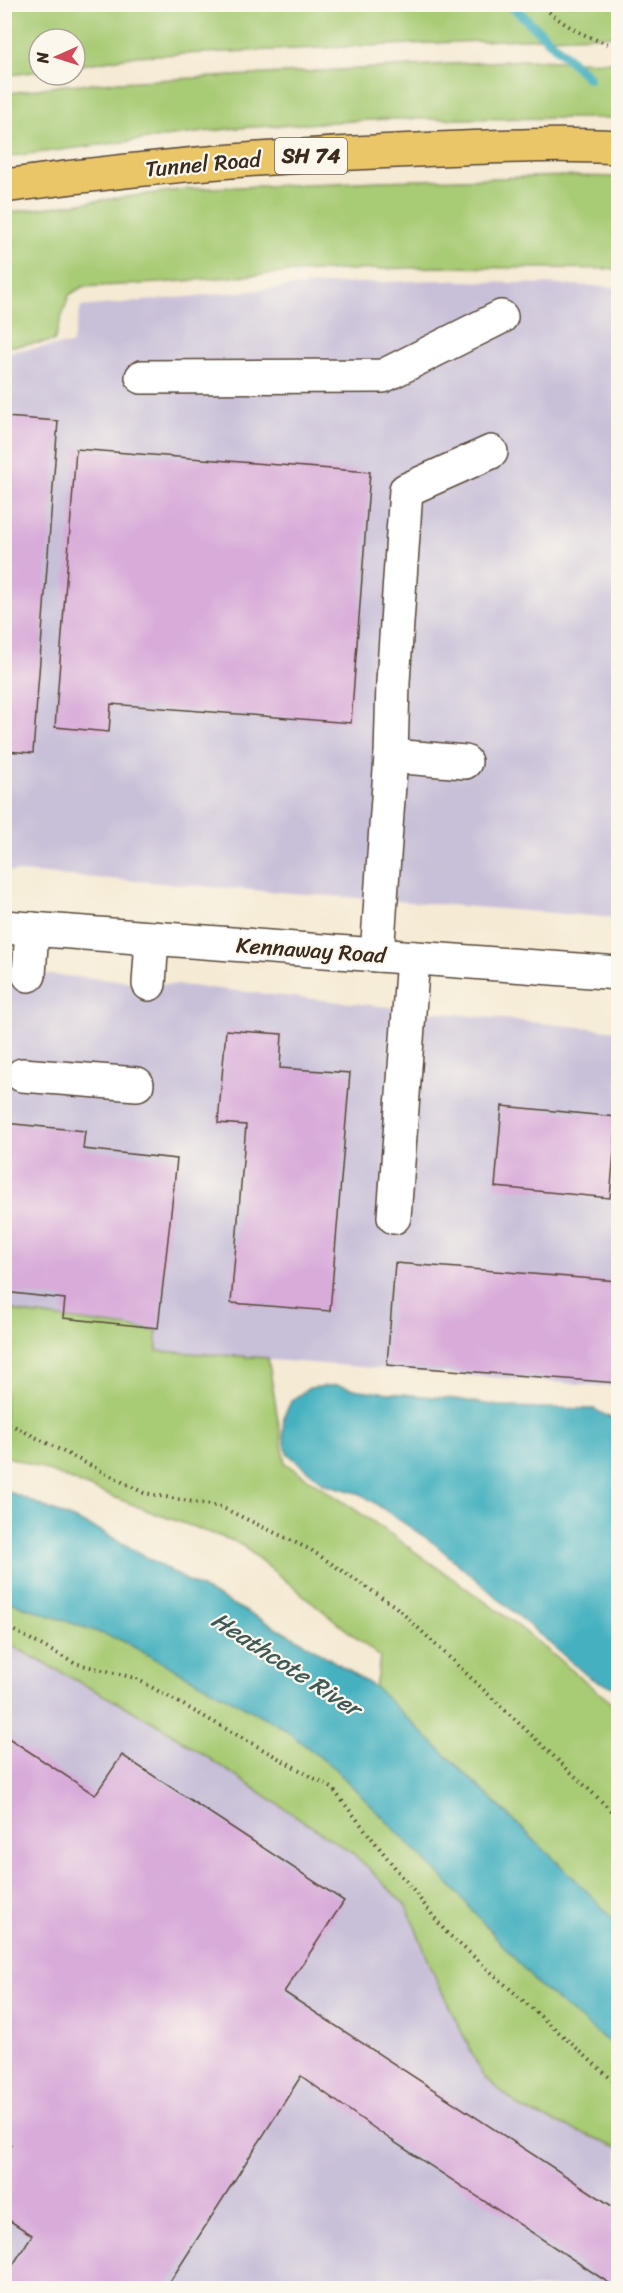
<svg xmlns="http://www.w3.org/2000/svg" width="623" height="2293" viewBox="0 0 623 2293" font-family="Sriracha,sans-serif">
	<rect width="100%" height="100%" fill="#fbf7ec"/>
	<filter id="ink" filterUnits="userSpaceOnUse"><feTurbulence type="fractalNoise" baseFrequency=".0167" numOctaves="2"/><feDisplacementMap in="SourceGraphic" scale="12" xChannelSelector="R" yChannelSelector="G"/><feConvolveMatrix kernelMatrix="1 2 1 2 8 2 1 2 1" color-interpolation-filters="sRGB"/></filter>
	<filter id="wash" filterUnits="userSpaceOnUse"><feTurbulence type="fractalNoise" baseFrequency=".008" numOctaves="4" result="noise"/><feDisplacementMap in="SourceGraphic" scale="24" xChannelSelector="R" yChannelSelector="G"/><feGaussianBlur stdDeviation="1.35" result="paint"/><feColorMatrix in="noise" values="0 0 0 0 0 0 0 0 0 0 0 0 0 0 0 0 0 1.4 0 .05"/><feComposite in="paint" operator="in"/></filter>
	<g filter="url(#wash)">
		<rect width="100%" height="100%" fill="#f5ead3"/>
		<g fill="#c8bfd8">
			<path d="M439,280L618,287V918L5,871L4,352L72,344L81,307L311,285Z"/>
			<path d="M4,971L190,986L618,1031V1387L157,1351V1332L24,1313L5,1307Z"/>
			<path d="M4,1642L157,1724L355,1855L407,1907L436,1979L483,2076L524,2110L618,2147V2288H5Z"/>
		</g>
		<g fill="#a8cb74" stroke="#727a49" stroke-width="1.5">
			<path d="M5,4L618,5V35L135,56L75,66V39H39V71L5,76Z"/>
			<path d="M524,60L618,62V118L386,119L236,128L5,157V94L64,85Z"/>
			<path d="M571,176L618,177V269L438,267L292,272L159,283L82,287L69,295L54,341L5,347V213L187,189L380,181Z"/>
			<path d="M4,1307L24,1313L157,1331V1351L268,1358L285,1463L375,1523L512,1621L618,1708V1924L581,1885L375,1687L380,1657L239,1543L154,1513L33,1465L5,1456Z"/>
			<path d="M4,1600L121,1640L280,1726L334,1768L452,1887L537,1984L618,2050V2147L524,2110L483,2076L436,1979L407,1907L355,1855L157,1724L5,1642Z"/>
		</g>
		<g fill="#44b1c0" stroke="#406e6f" stroke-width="1.5">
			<path d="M337,1385L359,1390L456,1399L504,1407L594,1409L618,1422V1689L590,1678L435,1544L361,1494L325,1484L287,1453L283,1433L284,1415L292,1400L309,1388Z"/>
			<path d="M5,1490L101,1531L188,1581L298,1639L375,1687L581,1885L618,1924V2050L537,1984L452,1887L334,1768L280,1726L121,1640L5,1600Z"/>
		</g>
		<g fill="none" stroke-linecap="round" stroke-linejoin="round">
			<path stroke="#44b1c0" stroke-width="10" d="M510,4L589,78"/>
		</g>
		<g id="blocks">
			<g fill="#d8abd9">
				<path d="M5,417L58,421L33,753L5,751Z"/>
				<path d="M76,449L370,472L351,723L111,704L109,732L55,727Z"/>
				<path d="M226,1030L282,1034L280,1068L350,1073L330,1311L231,1303L246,1125L218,1123Z"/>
				<path d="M502,1106L617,1117L610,1198L495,1187Z"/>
				<path d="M4,1123L85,1131L83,1149L177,1159L158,1328L63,1318L65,1299L4,1292Z"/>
				<path d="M395,1263L618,1281V1383L387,1365Z"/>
				<path d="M4,1735L95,1795L122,1755L344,1901L284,1992L618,2210V2288H613L615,2287L391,2140L301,2076L166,2288H4V2279L32,2235L4,2217V2154L11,2145L4,2141Z"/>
			</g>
		</g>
	</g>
	<g filter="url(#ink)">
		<use href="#blocks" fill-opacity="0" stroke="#574739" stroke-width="1.5"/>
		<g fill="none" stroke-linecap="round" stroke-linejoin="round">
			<defs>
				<g id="minor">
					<path d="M142,377L383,376L501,317"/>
					<path d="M391,756L393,682L406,490L491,452"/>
					<path d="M4,927L618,973"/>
					<path d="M377,955L391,756L465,762"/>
					<path d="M29,975L32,929"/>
					<path d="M149,984L152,938"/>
					<path d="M22,1075L137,1084"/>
					<path d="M394,1217L413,958"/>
				</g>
				<path id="highway" d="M4,186C142,167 280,155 418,150C484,147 552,143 618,147"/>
			</defs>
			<use href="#minor" stroke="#574739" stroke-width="36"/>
			<use href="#highway" stroke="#574739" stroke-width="36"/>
			<g stroke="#574739" stroke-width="4" stroke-dasharray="1.5 4.5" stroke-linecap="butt">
				<path d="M540,4C565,27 587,38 618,47"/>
				<path d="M4,1421L144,1493L221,1507L311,1550L396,1607L618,1817"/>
				<path d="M4,1625L74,1663L135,1678L332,1788L446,1932L618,2085"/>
			</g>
			<use href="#minor" stroke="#fff" stroke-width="33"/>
			<use href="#highway" stroke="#ebc669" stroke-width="33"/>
		</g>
	</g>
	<g text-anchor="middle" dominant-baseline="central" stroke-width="4.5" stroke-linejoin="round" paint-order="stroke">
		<rect fill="#fbf7ec" stroke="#75685c" stroke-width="1.5" x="275" y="138" width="72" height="36" rx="4.5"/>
		<g font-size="21" font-weight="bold" fill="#3b2a1e">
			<text x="311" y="156">SH 74</text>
		</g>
		<g font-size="22" fill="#3b2a1e" stroke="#fbf7ec">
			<text transform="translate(203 164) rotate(-5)">Tunnel Road</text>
			<text transform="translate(311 950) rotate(4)">Kennaway Road</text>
		</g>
		<g font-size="24" font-style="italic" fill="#3e5957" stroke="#fbf7ec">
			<text transform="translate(286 1664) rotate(33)">Heathcote River</text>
		</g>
	</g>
	<rect width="623" height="2293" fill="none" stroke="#fbf7ec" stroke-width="24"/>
	<g transform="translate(57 57) rotate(267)"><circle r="28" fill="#fbf7ec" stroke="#aea59a" stroke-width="1.5"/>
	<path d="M0-4.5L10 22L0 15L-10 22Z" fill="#d1495b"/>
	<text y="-9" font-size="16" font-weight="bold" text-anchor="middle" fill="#3b2a1e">N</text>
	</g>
</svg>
